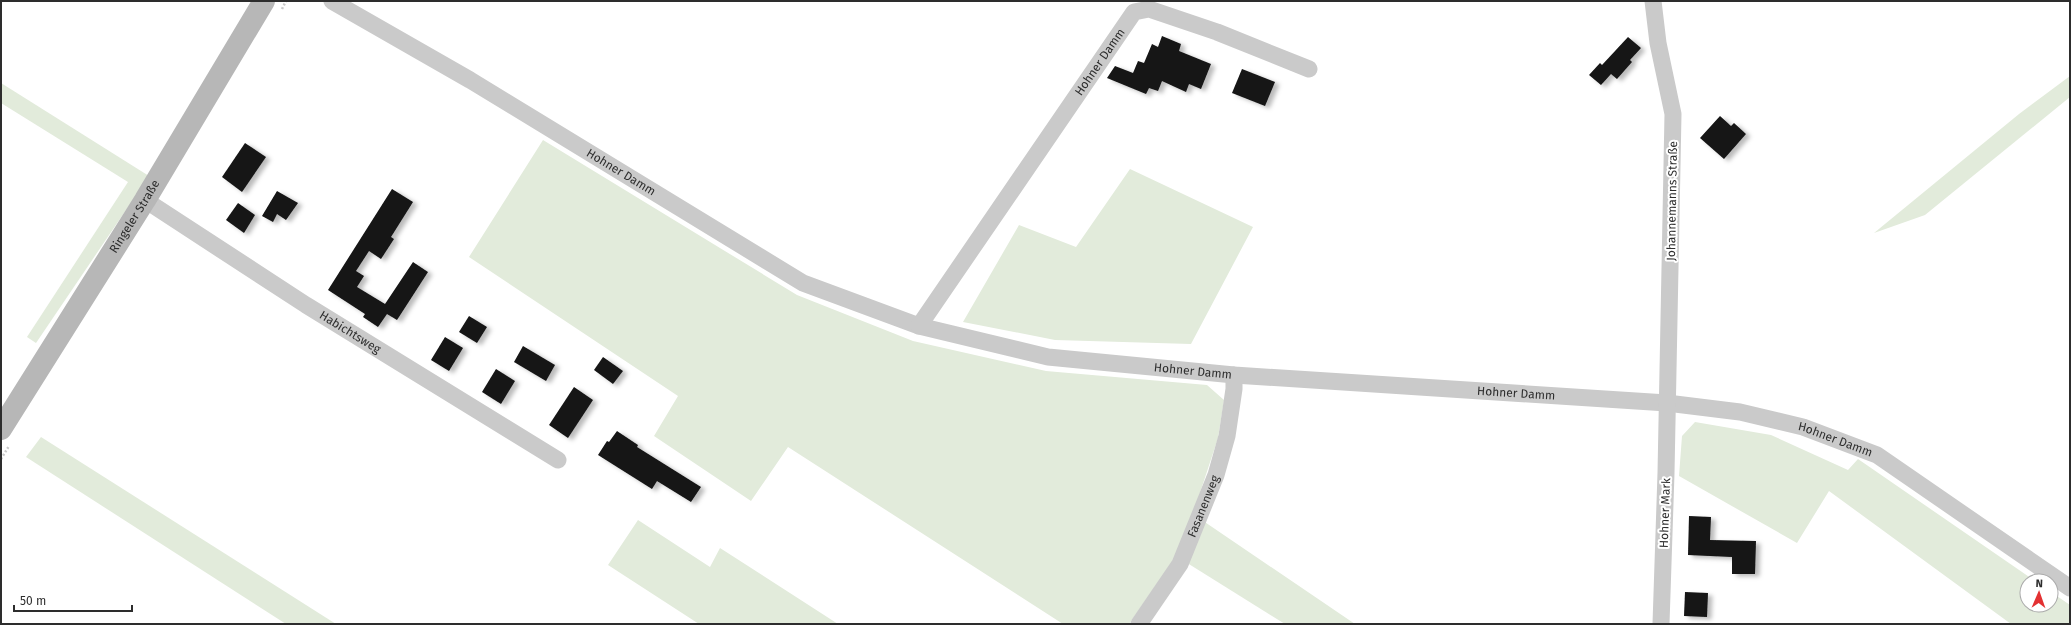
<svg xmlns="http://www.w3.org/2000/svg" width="2071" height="625" viewBox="0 0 2071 625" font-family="'Fira Sans',sans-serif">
	<defs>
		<filter id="shadow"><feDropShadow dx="4.5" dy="2.5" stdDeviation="2" flood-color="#0004"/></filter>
	</defs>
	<rect width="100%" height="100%" fill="#fff"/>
	<g fill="#e2ebdb">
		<path d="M2070,76V97L1925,215L1874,233L2019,114Z"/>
		<path d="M1,83L149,176L36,343L27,337L128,182L1,103Z"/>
		<path d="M543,140L797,295L913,341L1046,371L1207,385L1224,400L1218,438L1193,514L1355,624H1285L1176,556L1129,624H1063L788,447L751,501L654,436L678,396L469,257Z"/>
		<path d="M1130,169L1253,227L1191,344L1055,340L963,322L1019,225L1076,247Z"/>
		<path d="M1695,422L1771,435L1848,470L1858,459L2035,581H2027V605H2051V592L2070,605V624H2011L1829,491L1797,543L1679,476L1682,436Z"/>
		<path d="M41,437L336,624H286L26,457Z"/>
		<path d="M638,520L710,567L720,548L838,624H699L608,565Z"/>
	</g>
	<g fill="#141414" filter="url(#shadow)">
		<path d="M1162,36L1181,44L1179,51L1211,64L1201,89L1189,84L1186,92L1162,81L1158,91L1149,88L1146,94L1107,78L1115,66L1133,73L1138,61L1144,63L1152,44L1158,47Z"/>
		<path d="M1628,37L1641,48L1630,60L1632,62L1617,79L1611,74L1601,85L1589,75L1600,63L1602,65Z"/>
		<path d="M1242,69L1275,82L1265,106L1232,93Z"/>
		<path d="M1720,116L1731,126L1734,123L1746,134L1724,159L1700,138Z"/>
		<path d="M245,143L266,157L242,192L222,177Z"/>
		<path d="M392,189L413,202L391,237L394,239L381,259L369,251L356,271L364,276L357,287L385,304L413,262L428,272L397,320L387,314L378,327L363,317L365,314L328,290Z"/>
		<path d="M277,191L298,203L286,220L277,214L273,222L262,216Z"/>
		<path d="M238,203L255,215L244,233L226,220Z"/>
		<path d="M469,316L487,327L477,343L459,332Z"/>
		<path d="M445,337L463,348L449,371L431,360Z"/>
		<path d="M523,346L555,365L546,381L514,362Z"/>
		<path d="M603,357L623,371L613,384L594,370Z"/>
		<path d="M496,369L515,381L501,404L482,392Z"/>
		<path d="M574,387L593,400L568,438L549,425Z"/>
		<path d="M617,431L638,445L637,447L701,487L691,502L657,481L652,489L598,455L607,441L609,442Z"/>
		<path d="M1689,516L1711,517L1710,540L1756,541L1755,574H1732V557L1688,555Z"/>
		<path d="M1685,592L1708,593L1707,617L1684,616Z"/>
	</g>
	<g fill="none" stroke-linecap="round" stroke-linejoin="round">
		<g stroke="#cacaca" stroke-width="2.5" stroke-dasharray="2 2" stroke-linecap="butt">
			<path d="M282,9L286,1"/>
			<path d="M1,459L9,446"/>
		</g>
		<g stroke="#cacaca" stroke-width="17">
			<path id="s1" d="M332,1L470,80L803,283L919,326L1048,357L1234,375L1667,403L1740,412L1803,427L1877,455L2070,588"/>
			<path d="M1653,1L1658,43L1673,114L1666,473L1661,624"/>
			<path id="s2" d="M145,200L306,305L558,460"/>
			<path id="s3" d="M919,326L1134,12L1149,9L1217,32L1309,69"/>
			<path id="s4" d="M1139,624L1180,564L1216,475L1227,436L1234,389V375"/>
		</g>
		<path stroke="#b7b7b7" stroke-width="22" id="s5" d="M1,429L145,200L264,1"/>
	</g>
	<g text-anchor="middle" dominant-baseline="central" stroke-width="4" stroke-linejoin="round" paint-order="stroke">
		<g font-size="12" fill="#2d2d2d" stroke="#fff">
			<text stroke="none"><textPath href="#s3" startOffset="320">Hohner Damm</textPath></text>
			<text stroke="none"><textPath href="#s1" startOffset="336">Hohner Damm</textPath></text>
			<text transform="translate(1672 201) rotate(-89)">Johannemanns Straße</text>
			<text stroke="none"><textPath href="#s5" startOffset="251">Ringeler Straße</textPath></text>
			<text stroke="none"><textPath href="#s2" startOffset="244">Habichtsweg</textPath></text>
			<text stroke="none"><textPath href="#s1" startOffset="951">Hohner Damm</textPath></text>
			<text stroke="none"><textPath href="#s1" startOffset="1275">Hohner Damm</textPath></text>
			<text stroke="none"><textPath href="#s1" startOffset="1599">Hohner Damm</textPath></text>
			<text stroke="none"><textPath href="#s4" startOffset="135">Fasanenweg</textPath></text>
			<text transform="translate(1665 513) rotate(-88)">Hohner Mark</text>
		</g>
	</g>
	<rect width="2071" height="625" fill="none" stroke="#2d2d2d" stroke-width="4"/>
	<g transform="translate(2039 593) rotate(2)"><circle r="19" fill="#ffffff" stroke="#ababab"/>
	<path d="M0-3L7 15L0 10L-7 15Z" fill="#e33132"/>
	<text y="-6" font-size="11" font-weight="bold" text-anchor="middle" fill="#2d2d2d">N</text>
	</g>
	<path d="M14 605v6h118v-6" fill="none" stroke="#2d2d2d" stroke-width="2"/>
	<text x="20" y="605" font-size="12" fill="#2d2d2d" stroke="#ffffff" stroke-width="3" paint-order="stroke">50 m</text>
</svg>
